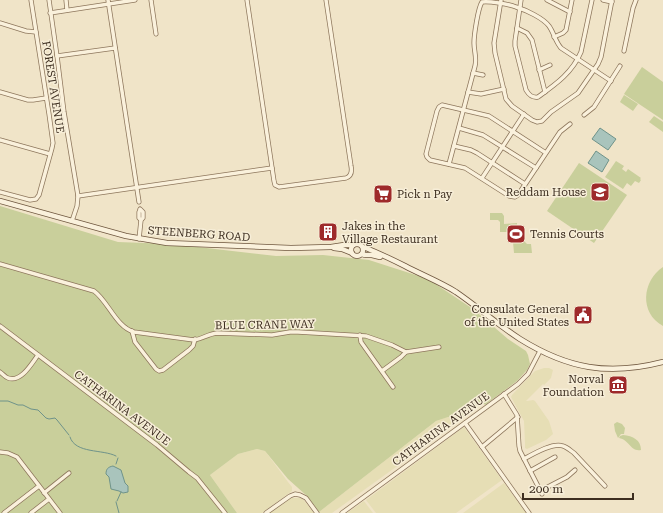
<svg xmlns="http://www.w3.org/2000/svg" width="663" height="513" viewBox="0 0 663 513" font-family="'Roboto Serif',serif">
	<rect width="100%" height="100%" fill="#f0e4c8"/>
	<g fill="#e6deb5">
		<path d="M544,368H549L553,370L551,378L544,385L543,384L526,401H527L533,400L535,401L549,421L553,434L546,440L527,449L525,448V443L524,421L511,397L512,395L535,371Z"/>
		<path d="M447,417L455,419L457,423L332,513H320L319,512L436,421Z"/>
		<path d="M464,427L502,480L456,513H376L366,500Z"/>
		<path d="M257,449L265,451L288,482L292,487V491L262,513H237L210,475L238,454Z"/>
		<path d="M504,483L526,513H463Z"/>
		<path d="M290,498H302L314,513H270Z"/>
		<path d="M364,501L373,513H347Z"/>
	</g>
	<g fill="#c9cf9b">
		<path d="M642,67L663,82V120L624,94Z"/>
		<path d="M624,95L638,104L633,111L620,102Z"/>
		<path d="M654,116L663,122V132L649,122Z"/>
		<path d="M616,161L624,166L622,169L626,172L628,169L641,178L640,179L641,180L639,183L635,181L631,186L627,183L623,189L605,177Z"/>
		<path d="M579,163L627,195L594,243L547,211Z"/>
		<path d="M0,206L118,242L172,244L276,256L323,255L369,260L428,279L473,309L508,339L526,351L528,355L530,364L527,370L517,381L485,405L482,401L476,406L475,404L472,406L473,408L457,423L455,419L448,417L436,421L319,512L307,496L288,479L265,451L257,449L238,454L210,475L237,513H0Z"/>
		<path d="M490,213H502L504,216V224L517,223V231L519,233H524L525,242L527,244H531L532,253H514L513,242H508V232H500V222L498,220H490Z"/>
		<path d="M663,267V326C639,313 642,281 663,267Z"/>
		<path d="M617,422L622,424L625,428L624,434H621L618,438L615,431L614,424Z"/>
		<path d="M623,435C633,436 641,440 641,450C630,452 630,440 619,438L620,436Z"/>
	</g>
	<g fill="#a9c4bc" stroke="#6f938a">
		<path d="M600,128L616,139L608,150L592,139Z"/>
		<path d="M596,151L609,160L602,172L588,163Z"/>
		<path d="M113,466L121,470L125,483L128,486V492L123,493L119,491L111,489L109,477L106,474C106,469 108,467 113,466Z"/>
	</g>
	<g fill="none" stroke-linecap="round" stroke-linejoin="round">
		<g stroke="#6f938a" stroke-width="1">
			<path d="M0,401H8L18,405H23L31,409L38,410L46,418L49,419L55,418L57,420L69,435"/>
			<path d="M70,437C75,454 103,449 116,456"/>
			<path d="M116,464L118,458"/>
			<path d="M117,501L121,492"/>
			<path d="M116,502L119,513"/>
		</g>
		<defs>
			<g id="minor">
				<path d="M49,0L57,56L64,112L78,196L77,206L72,221"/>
				<path d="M66,0L67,10"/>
				<path d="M108,0L139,202"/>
				<path d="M151,0L156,34"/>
				<path d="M247,0L274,181L275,185L279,187L346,178C352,176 352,171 351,166L326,0"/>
				<path d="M501,0L494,43L495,53L506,99L512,106L532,120L537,122L542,121L551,112L578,93L598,64L601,57L612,0"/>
				<path d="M521,0L515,41V46L526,90C529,95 532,98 538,97C556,84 572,73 581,52L592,0"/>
				<path d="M547,0L570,12"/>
				<path d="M603,0L612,2"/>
				<path d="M50,13L135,0"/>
				<path d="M0,23L26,31L36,32"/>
				<path d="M517,28L527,33L532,40L545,92"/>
				<path d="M554,37L563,33L566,30L572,0"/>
				<path d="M624,51L633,8L636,0"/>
				<path d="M57,56L115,48"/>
				<path d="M539,70L550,65"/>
				<path d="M473,73L483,75"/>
				<path d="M0,92L28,100H33L46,98"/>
				<path d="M468,92L481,94L504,89"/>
				<path d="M584,115L594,107L620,66"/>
				<path d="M459,128L483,135L536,168"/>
				<path d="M0,140L50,154"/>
				<path d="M454,146L471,150L477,153L525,184"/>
				<path d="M546,153L489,116L442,105L439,107L437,111L426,154L427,157L430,160L465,168L509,196L515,197L518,195L560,132L570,124"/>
				<path d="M449,164L475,66C477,58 474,51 474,43C474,35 478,8 482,2C489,1 509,4 516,7C526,10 543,18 549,26C554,33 555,41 561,48L611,81"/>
				<path d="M482,178L524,114"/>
				<path d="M0,192L30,200L36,199L39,195L52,148L53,143L49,114L31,0"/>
				<path d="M78,196L272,168"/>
				<path d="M140,210L139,212V218L141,220"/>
				<path d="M139,239L141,220L143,218V212L140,209"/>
				<path d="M0,264L94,291C108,301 116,327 134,332L194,340C202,339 208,334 217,333L272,335L290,332H298L366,336L392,345L406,352"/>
				<path d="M0,326L157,445L189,472L197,478L225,513"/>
				<path d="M132,331L135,342L156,369L159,371L163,370L189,350L193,346L195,339"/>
				<path d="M360,335L361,342L393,387"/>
				<path d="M382,371L401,357L406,352L439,347"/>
				<path d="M0,372C3,374 5,377 8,378C21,383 32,363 38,355"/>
				<path d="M504,394L517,415L519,446L520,451L542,494"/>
				<path d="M465,423L529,513"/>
				<path d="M482,447L518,417"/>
				<path d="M0,452L8,453L17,457L60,513"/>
				<path d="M524,459C533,454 553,442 563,446C567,447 571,451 574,453L605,486"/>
				<path d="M530,471L555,457"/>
				<path d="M540,491L567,477L575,470"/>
				<path d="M44,493L69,473"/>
				<path d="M4,513L39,486"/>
				<path d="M31,513L49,499"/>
				<path d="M266,513L290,496L295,494L300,495L306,498L317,513"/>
				<path d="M342,513L518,384L528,374L540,351"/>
			</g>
			<g id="secondary">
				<path d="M0,201L126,236L167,243L291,248L331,247L344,245H353"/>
				<circle cx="357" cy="250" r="6"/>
				<path d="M363,247C377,252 391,259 405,266C422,275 440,282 456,292C478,307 498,325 520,339C568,369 609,376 663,362"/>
				<path d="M334,248L342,249L352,253"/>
				<path d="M362,254L365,255H372L380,257"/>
			</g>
		</defs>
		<use href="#minor" stroke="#8d765c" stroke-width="5"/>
		<use href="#secondary" stroke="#6f573f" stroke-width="6"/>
		<use href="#minor" stroke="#faf1dc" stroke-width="3.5"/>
		<use href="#secondary" stroke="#faf1dc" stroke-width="4.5"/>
	</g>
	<defs>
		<symbol id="school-square" viewBox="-11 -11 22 22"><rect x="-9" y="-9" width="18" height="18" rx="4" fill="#9e2a2b" stroke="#f7eed8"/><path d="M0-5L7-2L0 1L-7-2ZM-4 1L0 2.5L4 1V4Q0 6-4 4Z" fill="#fff"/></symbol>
		<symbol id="supermarket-square" viewBox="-11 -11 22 22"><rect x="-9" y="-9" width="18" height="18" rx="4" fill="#9e2a2b" stroke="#f7eed8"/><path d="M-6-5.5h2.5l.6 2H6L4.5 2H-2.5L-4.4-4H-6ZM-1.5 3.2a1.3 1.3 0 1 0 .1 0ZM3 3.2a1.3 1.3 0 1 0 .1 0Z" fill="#fff"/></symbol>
		<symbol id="building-square" viewBox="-11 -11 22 22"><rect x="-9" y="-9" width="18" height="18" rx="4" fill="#9e2a2b" stroke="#f7eed8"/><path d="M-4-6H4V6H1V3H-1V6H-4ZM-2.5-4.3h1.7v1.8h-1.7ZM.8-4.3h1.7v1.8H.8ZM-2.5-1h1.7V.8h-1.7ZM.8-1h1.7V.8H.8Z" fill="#fff"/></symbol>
		<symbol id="stadium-square" viewBox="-11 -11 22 22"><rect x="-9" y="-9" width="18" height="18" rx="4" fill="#9e2a2b" stroke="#f7eed8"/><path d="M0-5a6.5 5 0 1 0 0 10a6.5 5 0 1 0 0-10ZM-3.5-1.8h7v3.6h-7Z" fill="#fff"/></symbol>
		<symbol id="civic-square" viewBox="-11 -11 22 22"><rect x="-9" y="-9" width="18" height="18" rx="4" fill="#9e2a2b" stroke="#f7eed8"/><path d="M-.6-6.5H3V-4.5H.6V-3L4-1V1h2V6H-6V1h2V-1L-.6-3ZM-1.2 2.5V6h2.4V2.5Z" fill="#fff"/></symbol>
		<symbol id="museum-square" viewBox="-11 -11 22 22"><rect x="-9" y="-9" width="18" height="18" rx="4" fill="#9e2a2b" stroke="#f7eed8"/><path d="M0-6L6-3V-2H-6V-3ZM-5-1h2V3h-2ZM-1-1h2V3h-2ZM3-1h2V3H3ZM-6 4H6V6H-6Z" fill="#fff"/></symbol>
	</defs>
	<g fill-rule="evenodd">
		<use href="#school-square" x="589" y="181" width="22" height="22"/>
		<use href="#supermarket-square" x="372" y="183" width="22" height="22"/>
		<use href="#building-square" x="317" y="221" width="22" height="22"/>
		<use href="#stadium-square" x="505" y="223" width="22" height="22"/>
		<use href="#civic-square" x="572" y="304" width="22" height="22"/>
		<use href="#museum-square" x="607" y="374" width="22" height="22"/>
	</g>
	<g text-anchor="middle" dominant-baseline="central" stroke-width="3" stroke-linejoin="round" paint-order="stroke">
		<g font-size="11" fill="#3d2e20" stroke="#f7eed8">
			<text transform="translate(53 87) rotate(81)">FOREST AVENUE</text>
			<text transform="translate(199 234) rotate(4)">STEENBERG ROAD</text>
			<text transform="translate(265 325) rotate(-1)">BLUE CRANE WAY</text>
			<text transform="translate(122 408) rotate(37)">CATHARINA AVENUE</text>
			<text transform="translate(441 429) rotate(-36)">CATHARINA AVENUE</text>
		</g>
		<g font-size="11" fill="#3d2e20" stroke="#f7eed8" text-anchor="end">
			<text x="586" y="192">Reddam House</text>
			<text x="397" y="194" text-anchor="start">Pick n Pay</text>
			<text x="342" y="226" text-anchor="start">Jakes in the<tspan x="342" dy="13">Village Restaurant</tspan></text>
			<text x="530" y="234" text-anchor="start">Tennis Courts</text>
			<text x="569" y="309">Consulate General<tspan x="569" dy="13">of the United States</tspan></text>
			<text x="604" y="379">Norval<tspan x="604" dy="13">Foundation</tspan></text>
		</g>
	</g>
	<path d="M523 493v6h110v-6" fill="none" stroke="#3d2e20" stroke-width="2"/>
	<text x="529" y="493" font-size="12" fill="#3d2e20" stroke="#f7eed8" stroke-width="3" paint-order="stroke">200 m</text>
</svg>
